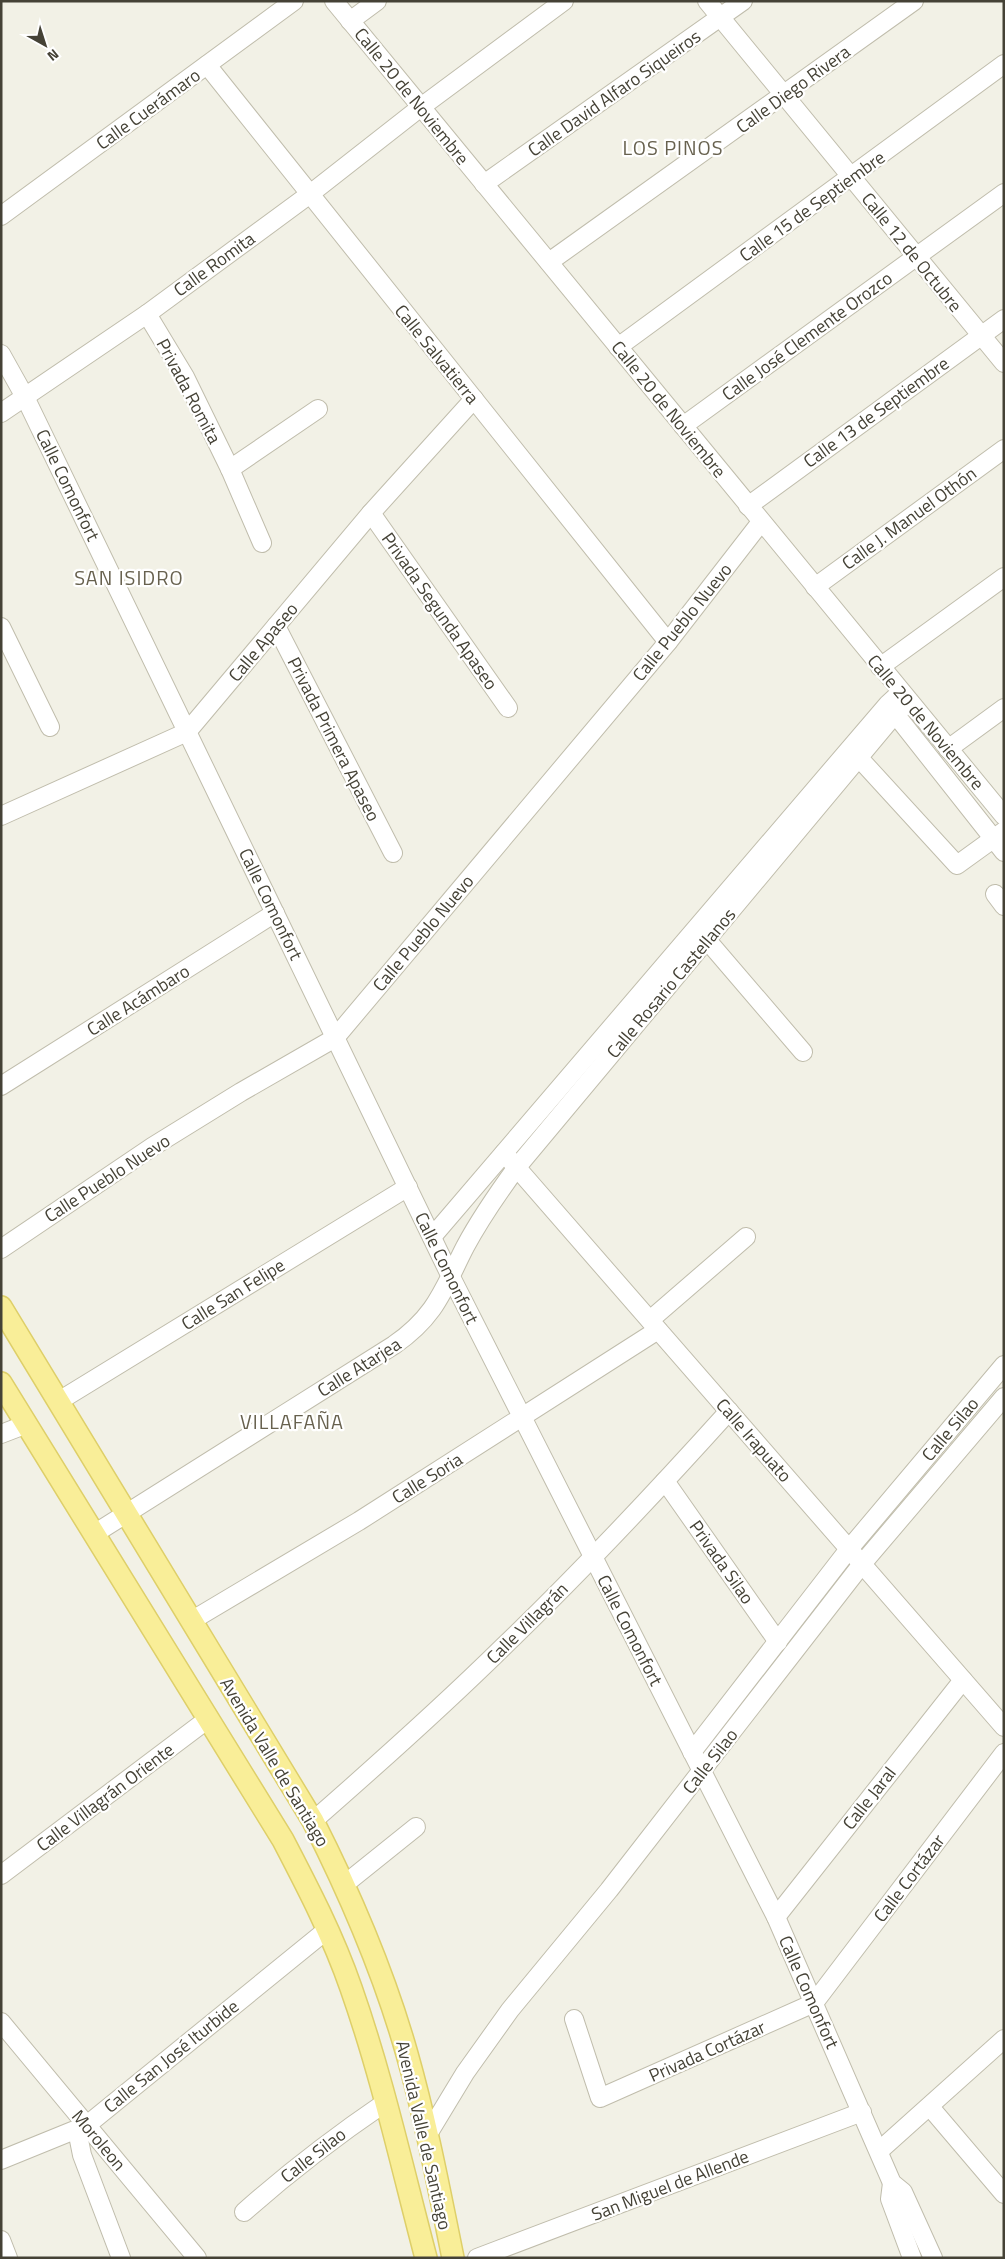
<svg xmlns="http://www.w3.org/2000/svg" width="1005" height="2259" viewBox="0 0 1005 2259" font-family="'Titillium Web',sans-serif">
	<rect width="100%" height="100%" fill="#f2f1e6"/>
	<g fill="none" stroke-linecap="round" stroke-linejoin="round">
		<defs>
			<g id="minor">
				<path d="M334,1L1004,816"/>
				<path d="M707,1L1004,363"/>
				<path d="M350,21L377,1"/>
				<path d="M207,65L668,642"/>
				<path d="M484,184L743,1"/>
				<path d="M1,216L294,1"/>
				<path d="M549,262L914,1"/>
				<path d="M147,314L185,377L230,469L262,543"/>
				<path d="M618,347L1004,64"/>
				<path d="M1,354L25,397L451,1277L776,1917L892,2183L903,2192L933,2258"/>
				<path d="M1,413L147,314L310,194L421,107L564,1"/>
				<path d="M683,426L1004,193"/>
				<path d="M230,469L318,409"/>
				<path d="M748,506L1004,319"/>
				<path d="M371,513L508,708"/>
				<path d="M815,587L1004,449"/>
				<path d="M276,626L393,853"/>
				<path d="M1,627L50,727"/>
				<path d="M880,667L1004,577"/>
				<path d="M888,705L1004,852"/>
				<path d="M948,749L1004,708"/>
				<path d="M859,758L957,865L1004,831"/>
				<path d="M1,816L187,732L371,513L474,399"/>
				<path d="M995,894L1004,906"/>
				<path d="M707,940L803,1052"/>
				<path d="M1,1086L275,913"/>
				<path d="M504,1153L1004,1727"/>
				<path d="M432,1237L888,704L901,692"/>
				<path d="M1,1249L152,1147L241,1092L335,1038L668,642L761,522"/>
				<path d="M650,1320L746,1237"/>
				<path d="M59,1401L408,1187"/>
				<path d="M1,1434L27,1424"/>
				<path d="M665,1481L778,1642"/>
				<path d="M94,1534L394,1345C436,1316 443,1290 465,1247C480,1219 498,1193 517,1167L895,714L909,702"/>
				<path d="M191,1621L359,1521L658,1330"/>
				<path d="M692,1752L849,1549L1004,1365"/>
				<path d="M313,1821C377,1765 441,1708 502,1648C581,1572 656,1492 729,1411"/>
				<path d="M1,1875L208,1719"/>
				<path d="M345,1884L416,1827"/>
				<path d="M776,1917L963,1680"/>
				<path d="M574,2019L600,2098L814,2003L1004,1753"/>
				<path d="M1,2022L197,2258"/>
				<path d="M930,2107L1004,2194"/>
				<path d="M77,2130L82,2155L121,2258"/>
				<path d="M428,2134L465,2073L510,2010L609,1890L862,1564L1004,1397"/>
				<path d="M879,2151L1004,2039"/>
				<path d="M1,2160L87,2125L328,1929"/>
				<path d="M892,2183L890,2199L912,2258"/>
				<path d="M244,2212C289,2172 336,2136 386,2102"/>
				<path d="M1,2240L8,2258"/>
				<path d="M477,2258L862,2112"/>
			</g>
			<g id="major">
				<path d="M1,1307L313,1821C351,1896 384,1973 407,2054C426,2121 439,2189 453,2258"/>
				<path d="M1,1383L283,1840C308,1888 333,1936 351,1988C382,2076 402,2167 426,2258"/>
			</g>
		</defs>
		<use href="#minor" stroke="#c0bdac" stroke-width="20"/>
		<use href="#major" stroke="#decf69" stroke-width="24"/>
		<use href="#minor" stroke="#fff" stroke-width="18"/>
		<use href="#major" stroke="#f9ee98" stroke-width="21"/>
	</g>
	<g text-anchor="middle" dominant-baseline="central" stroke-width="4.5" stroke-linejoin="round" paint-order="stroke">
		<g font-size="18" fill="#454236" stroke="#fff">
			<text transform="translate(793 89) rotate(-36)">Calle Diego Rivera</text>
			<text transform="translate(614 93) rotate(-35)">Calle David Alfaro Siqueiros</text>
			<text transform="translate(412 96) rotate(51)">Calle 20 de Noviembre</text>
			<text transform="translate(148 109) rotate(-36)">Calle Cuerámaro</text>
			<text transform="translate(812 206) rotate(-36)">Calle 15 de Septiembre</text>
			<text transform="translate(912 252) rotate(51)">Calle 12 de Octubre</text>
			<text transform="translate(214 264) rotate(-36)">Calle Romita</text>
			<text transform="translate(807 336) rotate(-36)">Calle José Clemente Orozco</text>
			<text transform="translate(437 354) rotate(51)">Calle Salvatierra</text>
			<text transform="translate(189 391) rotate(62)">Privada Romita</text>
			<text transform="translate(669 409) rotate(51)">Calle 20 de Noviembre</text>
			<text transform="translate(876 412) rotate(-36)">Calle 13 de Septiembre</text>
			<text transform="translate(68 485) rotate(64)">Calle Comonfort</text>
			<text transform="translate(909 518) rotate(-36)">Calle J. Manuel Othón</text>
			<text transform="translate(440 611) rotate(55)">Privada Segunda Apaseo</text>
			<text transform="translate(682 622) rotate(-51)">Calle Pueblo Nuevo</text>
			<text transform="translate(263 642) rotate(-50)">Calle Apaseo</text>
			<text transform="translate(926 722) rotate(50)">Calle 20 de Noviembre</text>
			<text transform="translate(334 739) rotate(63)">Privada Primera Apaseo</text>
			<text transform="translate(271 904) rotate(64)">Calle Comonfort</text>
			<text transform="translate(423 933) rotate(-50)">Calle Pueblo Nuevo</text>
			<text transform="translate(671 983) rotate(-50)">Calle Rosario Castellanos</text>
			<text transform="translate(138 1000) rotate(-32)">Calle Acámbaro</text>
			<text transform="translate(107 1178) rotate(-33)">Calle Pueblo Nuevo</text>
			<text transform="translate(447 1268) rotate(64)">Calle Comonfort</text>
			<text transform="translate(233 1294) rotate(-32)">Calle San Felipe</text>
			<text transform="translate(359 1367) rotate(-32)">Calle Atarjea</text>
			<text transform="translate(950 1429) rotate(-50)">Calle Silao</text>
			<text transform="translate(754 1440) rotate(49)">Calle Irapuato</text>
			<text transform="translate(427 1478) rotate(-32)">Calle Soria</text>
			<text transform="translate(722 1562) rotate(55)">Privada Silao</text>
			<text transform="translate(527 1623) rotate(-45)">Calle Villagrán</text>
			<text transform="translate(630 1630) rotate(63)">Calle Comonfort</text>
			<text transform="translate(710 1761) rotate(-52)">Calle Silao</text>
			<text transform="translate(275 1762) rotate(59)">Avenida Valle de Santiago</text>
			<text transform="translate(105 1797) rotate(-37)">Calle Villagrán Oriente</text>
			<text transform="translate(869 1798) rotate(-52)">Calle Jaral</text>
			<text transform="translate(909 1878) rotate(-53)">Calle Cortázar</text>
			<text transform="translate(809 1992) rotate(66)">Calle Comonfort</text>
			<text transform="translate(707 2051) rotate(-24)">Privada Cortázar</text>
			<text transform="translate(171 2056) rotate(-39)">Calle San José Iturbide</text>
			<text transform="translate(424 2135) rotate(77)">Avenida Valle de Santiago</text>
			<text transform="translate(99 2140) rotate(50)">Moroleon</text>
			<text transform="translate(313 2155) rotate(-38)">Calle Silao</text>
			<text transform="translate(670 2185) rotate(-21)">San Miguel de Allende</text>
		</g>
		<g font-size="20" letter-spacing="1" fill="#67614e" stroke="#fff">
			<text x="673" y="147">LOS PINOS</text>
			<text x="129" y="577">SAN ISIDRO</text>
			<text x="292" y="1421">VILLAFAÑA</text>
		</g>
	</g>
	<rect width="1005" height="2259" fill="none" stroke="#454236" stroke-width="5"/>
	<g transform="translate(45 45) rotate(141)" stroke="#ffffff" stroke-width="4" paint-order="stroke">
	<path d="M0-4L9 19L0 12L-9 19Z" fill="#454236"/>
	<text y="-8" font-size="14" font-weight="bold" text-anchor="middle" fill="#454236">N</text>
	</g>
</svg>
